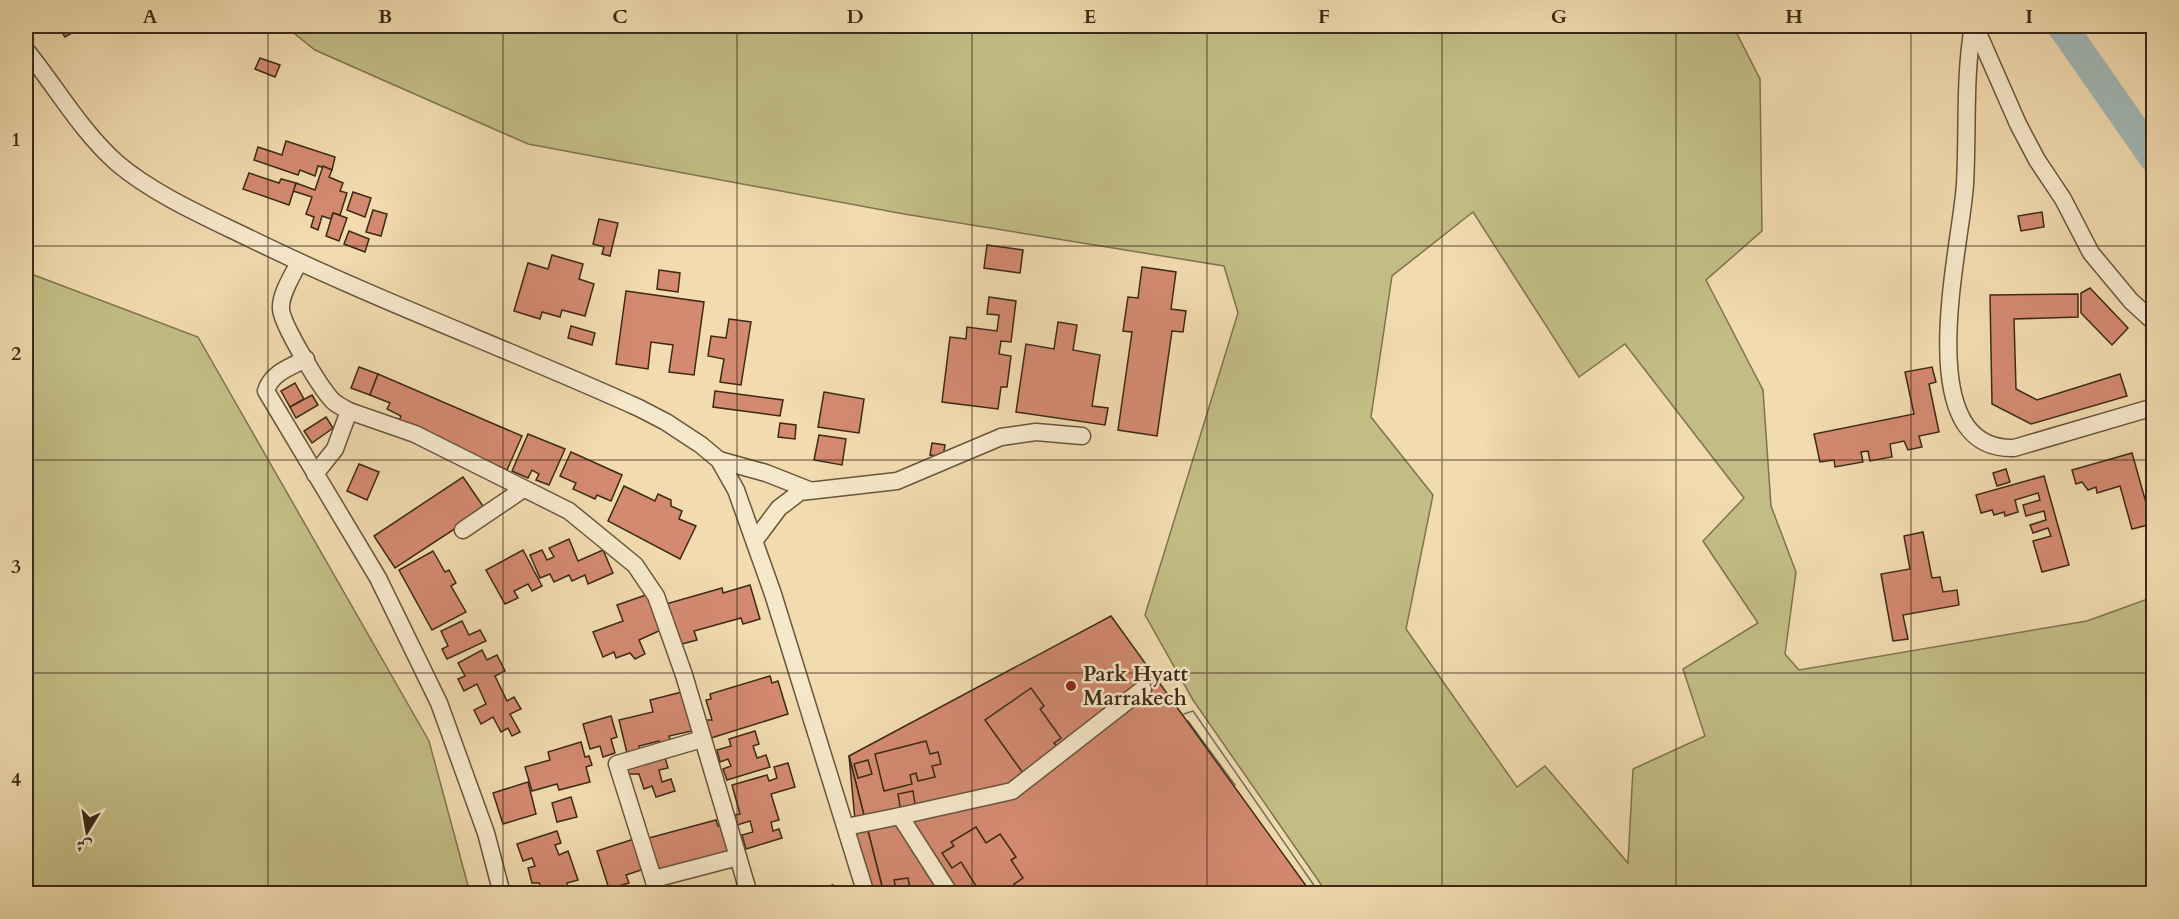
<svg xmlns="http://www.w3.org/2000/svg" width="2179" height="919" viewBox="0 0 2179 919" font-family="Cardo,Amiri,serif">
	<rect width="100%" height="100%" fill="#f1dbaf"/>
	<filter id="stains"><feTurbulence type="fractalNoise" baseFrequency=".00333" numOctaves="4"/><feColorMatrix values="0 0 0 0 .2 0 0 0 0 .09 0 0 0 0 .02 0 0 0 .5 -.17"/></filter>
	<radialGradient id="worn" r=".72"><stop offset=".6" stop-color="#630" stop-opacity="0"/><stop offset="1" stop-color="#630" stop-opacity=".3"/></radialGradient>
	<g fill="#c2bd85" stroke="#7e744e" stroke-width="1.5" fill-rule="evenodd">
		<path d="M285,26H1733L1760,79L1762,231L1706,280L1763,390L1771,506L1796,572L1785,654L1799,670L2087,621L2153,597V893H1327L1193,700L1145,615L1238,313L1224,266L904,214L528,144L315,50ZM1473,212L1579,377L1625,344L1744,498L1703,541L1758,623L1683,669L1705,736L1633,769L1628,863L1545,766L1517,787L1406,629L1433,495L1371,417L1392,276Z"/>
		<path d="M26,272L198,337L429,741L470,893H26Z"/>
	</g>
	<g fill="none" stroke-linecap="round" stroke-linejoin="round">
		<g stroke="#6e7166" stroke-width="1.5">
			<path d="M1184,714L1193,711L1320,894"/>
			<path d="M1188,721L1235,785"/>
		</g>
		<path stroke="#a1b8b7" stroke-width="30" d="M2062,26L2154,158"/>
	</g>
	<g fill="#d48a71" stroke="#3b2a16" stroke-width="1.5">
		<path d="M58,26H84L65,37Z"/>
		<path d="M260,58L280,65L275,77L255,69Z"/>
		<path d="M286,141L335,157L332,170L318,166L315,176L300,170L298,175L254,160L258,147L282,155Z"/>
		<path d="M323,166L332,170L329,177L343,183L340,191L347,193L340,215L333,213L331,219L322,216L318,230L311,227L314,217L306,214L312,197L293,191L296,183L315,190Z"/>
		<path d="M249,173L279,183L281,179L296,183L289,205L243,189Z"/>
		<path d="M353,192L371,198L365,217L347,210Z"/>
		<path d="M373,210L387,214L381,236L366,232Z"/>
		<path d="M2042,212L2044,227L2021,231L2018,216Z"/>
		<path d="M333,213L347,218L339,241L326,236Z"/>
		<path d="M599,219L618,223L610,256L602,254L604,247L593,244Z"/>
		<path d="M349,231L369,239L365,252L344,244Z"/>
		<path d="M987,245L1023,250L1020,273L984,268Z"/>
		<path d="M552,255L583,264L579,279L594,284L585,316L562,310L560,317L542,312L540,319L514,311L528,263L548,269Z"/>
		<path d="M1142,267L1176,272L1171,309L1186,311L1183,332L1172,331L1157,436L1118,430L1132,332L1123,331L1128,297L1138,298Z"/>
		<path d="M659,270L680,273L678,292L657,289Z"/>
		<path d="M2090,288L2128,328L2112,345L2081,313V293Z"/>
		<path d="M626,291L704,302L694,375L669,372L673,345L651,342L648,369L616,364Z"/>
		<path d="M2078,294V317L2014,319L2016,389L2037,400L2120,374L2127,396L2031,424L1992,404L1990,295Z"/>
		<path d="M989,297L1016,301L1011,342L1001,341L999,354L1011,356L1007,387H1001L998,409L942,402L950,337L966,339L967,327L997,331L999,315L987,314Z"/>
		<path d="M729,319L751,322L741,385L720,382L724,359L708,356L711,336L726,338Z"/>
		<path d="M1058,322L1077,325L1073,350L1100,355L1092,406L1108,408L1105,425L1016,412L1026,344L1054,349Z"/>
		<path d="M571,326L595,333L592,345L568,338Z"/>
		<path d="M359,367L378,374L370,395L351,388Z"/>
		<path d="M1932,367L1936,382L1929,384L1939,432L1919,436L1922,447L1908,450L1904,441L1890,444L1892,457L1870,461L1868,451L1861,452L1863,462L1835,467L1834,460L1820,462L1814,434L1914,414L1905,372Z"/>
		<path d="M378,374L522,436L507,470L398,423L401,416L387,409L390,403L370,395Z"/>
		<path d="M295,383L304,399L290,407L281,391Z"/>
		<path d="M715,391L783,400L780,416L713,407Z"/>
		<path d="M824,392L864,399L859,433L818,427Z"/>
		<path d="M312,395L318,405L296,418L290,407Z"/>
		<path d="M326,417L333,428L312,443L304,431Z"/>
		<path d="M780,423L796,425L795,439L778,437Z"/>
		<path d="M528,434L565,449L549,485L536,480L539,474L532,470L528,478L512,471Z"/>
		<path d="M819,435L846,439L842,465L814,460Z"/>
		<path d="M932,443L945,445L943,457L930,455Z"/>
		<path d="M571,452L622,475L611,501L597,495L595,499L573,489L576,483L560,476Z"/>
		<path d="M2132,453L2152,524L2132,529L2120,486L2097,493L2096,487L2088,490L2082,482L2076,484L2072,470Z"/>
		<path d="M359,464L379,472L367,500L347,491Z"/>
		<path d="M2006,469L2010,482L1997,486L1993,473Z"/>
		<path d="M2044,476L2069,565L2042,572L2033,541L2051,536L2048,528L2033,533L2030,525L2046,520L2044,511L2026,516L2023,505L2040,500L2038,493L2015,500L2018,512L2005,516L2004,512L1994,515L1992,510L1981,513L1976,495Z"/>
		<path d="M463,477L485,509L395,568L374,536Z"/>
		<path d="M624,486L655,501L658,494L671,500V506L682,511L679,519L696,526L680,559L608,521Z"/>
		<path d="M1923,532L1932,578L1940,577L1943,592L1957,590L1959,605L1903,615L1908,639L1893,641L1881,574L1910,569L1904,536Z"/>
		<path d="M569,539L578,561L603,550L613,573L588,584L585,575L572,581L569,575L554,582L550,574L540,578L530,555L542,550L547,560L554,557L549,548Z"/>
		<path d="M523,550L542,586L532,591L528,584L514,591L518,598L505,604L486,570Z"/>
		<path d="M433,551L445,572L449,570L456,583L451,586L466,612L432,630L399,570Z"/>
		<path d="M750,585L760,619L743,624L741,618L694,631L697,640L678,645L666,604L722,588L723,593Z"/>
		<path d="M646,595L661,618V630L639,640L645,654L635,659L630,653L616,658L614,652L603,657L593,632L623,621L617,605Z"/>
		<path d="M1111,616L1312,894H884L849,756Z"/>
		<path d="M462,621L469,635L480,630L486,641L447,659L442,649L448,646L441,631Z"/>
		<path d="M482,650L487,660L497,655L505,671L495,676L507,701L514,697L521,709L510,714L520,732L512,736L508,728L501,732L493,717L481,724L474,710L486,704L477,684L464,691L458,679L465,676L458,663Z"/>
		<path d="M770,676L772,683L778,681L788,714L711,738L706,720H712L706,700L711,699L710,694Z"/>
		<path d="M1031,688L1044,706L1040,709L1061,738L1054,743L1062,751L1025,776L985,720Z"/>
		<path d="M686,691L696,730L669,736L672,746L661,749L659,741L639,746L641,754L628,757L619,720L653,712L650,700Z"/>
		<path d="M611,716L617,737L611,739L615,753L603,757L600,746L590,749L583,724Z"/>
		<path d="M755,731L759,744L753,746L757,758L766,755L770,767L727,780L723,769L731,766L728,759L720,762L717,750L731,746L729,739Z"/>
		<path d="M926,741L930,754L938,752L941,764L932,766L935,777L918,781L916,773L910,775L912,784L884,791L875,754Z"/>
		<path d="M581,742L585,757L589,756L592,765L586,767L590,782L559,790L557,784L532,791L525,767L550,760L548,752Z"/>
		<path d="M664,754L668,768L659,770L662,782L671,779L675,791L656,797L652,786L644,789L639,774H628L625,765Z"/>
		<path d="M849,756L884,894H862Z"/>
		<path d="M868,760L872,774L858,778L854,764Z"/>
		<path d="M788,763L795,787L771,794L779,820L771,822L773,831L779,829L782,838L746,849L742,835L753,832L750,821L737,825L734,815L740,814L732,785L767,775L769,781L777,778L774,767Z"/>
		<path d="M528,782L536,814L503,824L493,793Z"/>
		<path d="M913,791L916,810L901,812L898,794Z"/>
		<path d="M571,797L577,817L557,822L552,803Z"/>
		<path d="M716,820L718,826L725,824L734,855L655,876L645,839Z"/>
		<path d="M976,827L986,843L1000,834L1016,857L1011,860L1023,878L1014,884L1020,894H981L961,862L952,868L942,853L954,846L951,842Z"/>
		<path d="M557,831L561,843L555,845L559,855L568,851L578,880L567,883L568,887L574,886L576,894H533L542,890L539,883H532L528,868L535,866L532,858L523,861L517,844Z"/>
		<path d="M637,838L647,868L626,875L629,883L609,889L597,851Z"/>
		<path d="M908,878L911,894H897L894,880Z"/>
		<path d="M833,885L835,891L842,889L843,894H801Z"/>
	</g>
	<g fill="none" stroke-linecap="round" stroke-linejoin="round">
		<defs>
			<g id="minor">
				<path d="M1973,26C1964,78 1968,131 1965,184C1962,243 1907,451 2014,448L2154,407"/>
				<path d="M1975,26L2018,124L2037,160L2063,199L2091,253L2131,301L2154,322"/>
				<path d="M26,50C56,87 81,131 117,163C153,194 208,218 251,239C378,301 511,350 639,408L666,422L701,445L719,460L736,490L773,594L866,894"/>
				<path d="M299,262C293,275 280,294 281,309C282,325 321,389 333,401C337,405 344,408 349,411"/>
				<path d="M306,359C290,367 271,373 266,391L378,578L439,703L486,833L502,894"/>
				<path d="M719,460L766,473L809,490"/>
				<path d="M315,474L335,449L349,411L415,434L569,511L635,565L656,596L684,675L749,894"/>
				<path d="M463,530L522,490"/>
				<path d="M755,540L779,508L800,492L897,481L1001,437L1036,432L1082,436"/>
				<path d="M900,816L1012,791L1143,689"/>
				<path d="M846,827L900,816L950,894"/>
				<path d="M654,879L738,857"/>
				<path d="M658,894L617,764L702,739"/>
			</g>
		</defs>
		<use href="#minor" stroke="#68563c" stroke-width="19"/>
		<use href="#minor" stroke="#f6e8cb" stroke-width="16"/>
	</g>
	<path fill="none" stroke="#3b2a16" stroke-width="1.5" stroke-opacity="0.55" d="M268,26V894M503,26V894M737,26V894M972,26V894M1207,26V894M1442,26V894M1676,26V894M1911,26V894M26,246H2154M26,460H2154M26,673H2154"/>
	<circle fill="#8f2418" stroke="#f6e8cb" stroke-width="2" cx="1071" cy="686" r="6"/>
	<g text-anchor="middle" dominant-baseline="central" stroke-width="5" stroke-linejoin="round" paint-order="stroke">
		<g font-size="21" font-weight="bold" fill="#3b2a16" stroke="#f6e8cb" text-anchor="start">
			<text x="1083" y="674">Park Hyatt<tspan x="1083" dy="24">Marrakech</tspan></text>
		</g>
	</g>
	<rect width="2179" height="919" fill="none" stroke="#f1dbaf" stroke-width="66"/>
	<g transform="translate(87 832) rotate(191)" stroke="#f6e8cb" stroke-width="4.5" paint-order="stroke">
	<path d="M0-4.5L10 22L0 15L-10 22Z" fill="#3b2a16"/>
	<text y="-9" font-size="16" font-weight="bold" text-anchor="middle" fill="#3b2a16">ش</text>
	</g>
	<rect x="33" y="33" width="2113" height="853" fill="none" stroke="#3b2a16" stroke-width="2"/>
	<g font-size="20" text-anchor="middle" font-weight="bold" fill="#3b2a16">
		<text x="150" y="23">A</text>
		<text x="385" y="23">B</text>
		<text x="620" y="23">C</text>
		<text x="855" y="23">D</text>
		<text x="1090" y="23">E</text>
		<text x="1324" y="23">F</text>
		<text x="1559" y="23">G</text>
		<text x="1794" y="23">H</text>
		<text x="2029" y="23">I</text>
		<text x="16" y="146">1</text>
		<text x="16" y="360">2</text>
		<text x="16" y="573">3</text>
		<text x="16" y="786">4</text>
	</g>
	<rect width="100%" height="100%" filter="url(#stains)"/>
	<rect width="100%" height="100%" fill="url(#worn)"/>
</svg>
